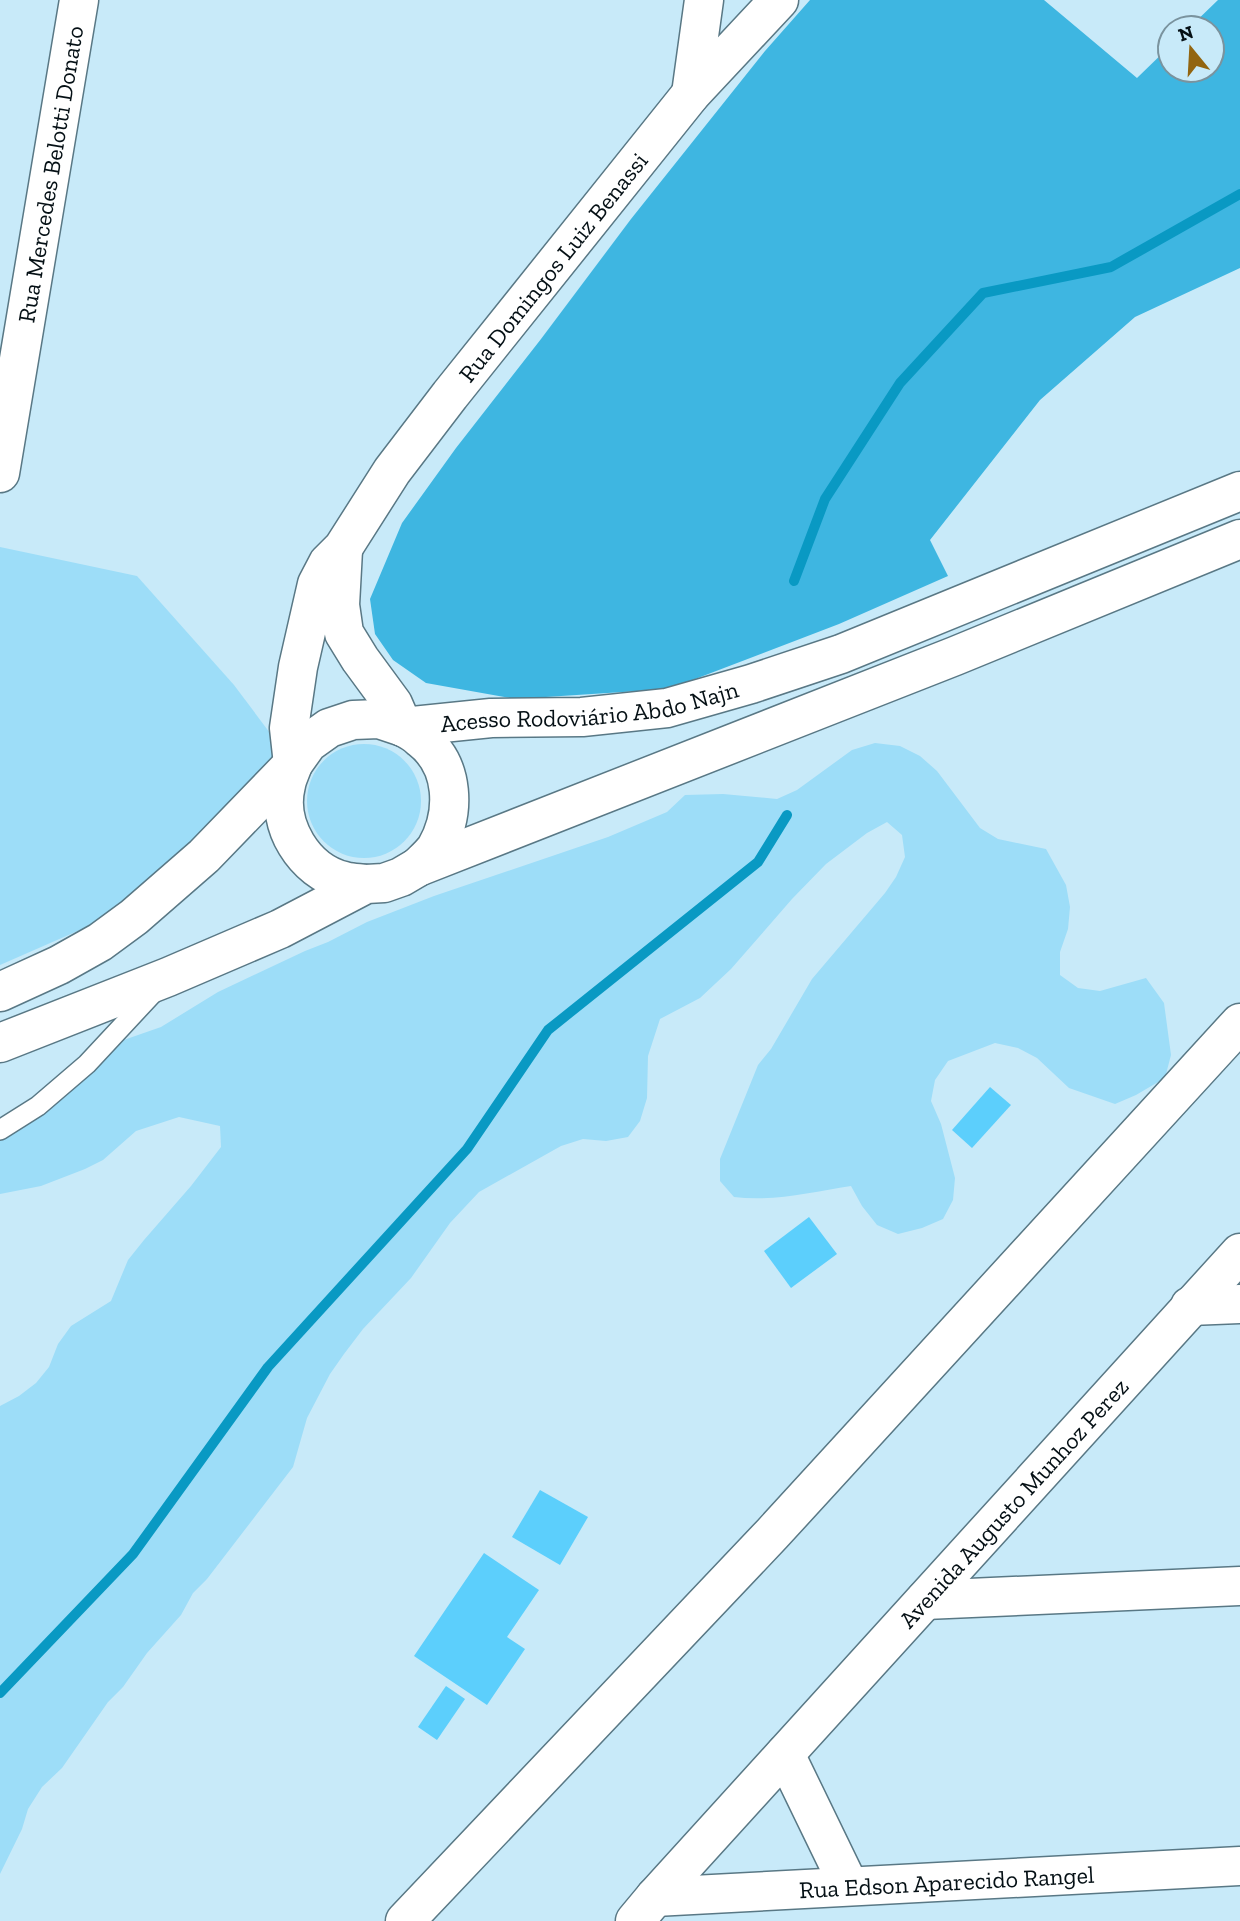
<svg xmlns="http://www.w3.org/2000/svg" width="1240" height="1921" viewBox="0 0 1240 1921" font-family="'Zilla Slab',serif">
	<rect width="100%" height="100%" fill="#c8eaf9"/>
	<g fill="#9dddf8">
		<path d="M0,547L137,576L234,685L282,749L137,905L0,965Z"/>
		<path d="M875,743L900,746L920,756L937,771L980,828L998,839L1046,849L1066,885L1070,907L1068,929L1060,952V975L1078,988L1100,991L1146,978L1164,1003L1171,1055L1165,1078L1136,1095L1115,1104L1069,1088L1037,1058L1018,1048L995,1043L948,1061L935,1080L931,1101L941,1124L955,1178L953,1200L943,1219L922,1228L898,1234L877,1225L862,1206L851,1186C812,1192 773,1202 734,1197L720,1181V1159L758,1065L771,1049L812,979L885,893L896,877L905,857L902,835L887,822L867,833L826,864L792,899L731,969L700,998L660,1019L648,1056L647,1098L640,1121L628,1137L606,1141L583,1139L561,1146L479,1192L450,1223L411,1278L363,1329L344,1354L330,1374L307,1418L293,1467L207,1579L193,1593L181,1615L147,1653L123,1687L108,1702L62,1768L42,1787L28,1809L22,1829L0,1874V1406L19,1396L36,1383L49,1367L58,1344L71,1326L111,1301L128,1260L144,1240L191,1186L221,1147L220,1126L179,1117L136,1131L103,1160L85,1169L41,1186L0,1194V1134L118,1042L161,1027L218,992L305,951L328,942L367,922L434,896L608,837L667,812L685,795L723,794L777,799L797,790L852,750Z"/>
		<circle cx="364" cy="801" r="57"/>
	</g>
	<path fill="#3eb6e1" d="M810,0H1044L1137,78L1170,46V70H1212V28H1189L1218,0H1240V268L1135,317L1040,400L930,540L948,576L839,624L669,689L515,699L426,683L393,660L375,634L370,599L402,523L456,448L541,339L631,219L765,51Z"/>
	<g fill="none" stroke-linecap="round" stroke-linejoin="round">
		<g stroke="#0999c3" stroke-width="10">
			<path d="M794,581L825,499L900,383L983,293L1111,267L1240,194"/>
			<path d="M0,1693L133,1554L268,1367L467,1149L548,1030L758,862L787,815"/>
		</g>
	</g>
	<g fill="#5ccffc">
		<path d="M990,1087L1011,1105L972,1148L952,1130Z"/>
		<path d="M809,1217L837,1254L791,1288L764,1251Z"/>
		<path d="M540,1490L588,1517L560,1565L512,1537Z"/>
		<path d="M484,1553L539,1590L507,1637L525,1649L487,1705L414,1656Z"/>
		<path d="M446,1686L465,1699L437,1740L418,1727Z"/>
	</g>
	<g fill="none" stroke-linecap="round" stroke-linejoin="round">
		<defs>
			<path id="lane" d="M0,1130L38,1106L87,1064L155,991"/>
			<g id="street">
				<path d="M691,94L704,0"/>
				<path id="s1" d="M0,473L79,0"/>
				<path d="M343,550L340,605L344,633L360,659L393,704L403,727"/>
				<path id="s2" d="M293,764L289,728L298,667L317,584L328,563L343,548L392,471L450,395L691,94L779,0"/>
				<path d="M1190,1306L1240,1304"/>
				<path d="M925,1600L1240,1586"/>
				<path d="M785,1754L849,1886"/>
				<path id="s3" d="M655,1897L1240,1866"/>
				<path d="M405,1921L772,1534L1240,1023"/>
				<path id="s4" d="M635,1921L655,1897L1240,1253"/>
			</g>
			<g id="secondary">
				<path d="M403,727C409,730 416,734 421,739C455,765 456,813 436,848C431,855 424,861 418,867"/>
				<path d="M293,764C291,771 287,778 286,785C276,825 304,871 344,881C351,883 358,883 366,884"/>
				<path id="s5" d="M0,992L59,965L100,942L134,917L204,856L293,764L308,743L329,728L353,720L379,719L403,727L491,718L582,717L667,708L751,684L841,654L1240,491"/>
				<path d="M0,1043L168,977L280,929L366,884L384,883L401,877L418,867L955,656L1240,539"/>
			</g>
		</defs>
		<use href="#lane" stroke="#597885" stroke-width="22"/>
		<use href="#street" stroke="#597885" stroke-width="41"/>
		<use href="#secondary" stroke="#597885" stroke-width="41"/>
		<use href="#lane" stroke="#fff" stroke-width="19"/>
		<use href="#street" stroke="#fff" stroke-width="38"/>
		<use href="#secondary" stroke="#fff" stroke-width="38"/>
	</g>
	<g text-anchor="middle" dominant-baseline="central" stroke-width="7" stroke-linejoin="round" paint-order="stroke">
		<g font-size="24" fill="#051015" stroke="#c8eaf9">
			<text stroke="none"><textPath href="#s1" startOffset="303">Rua Mercedes Belotti Donato</textPath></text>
			<text stroke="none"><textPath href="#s2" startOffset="579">Rua Domingos Luiz Benassi</textPath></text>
			<text stroke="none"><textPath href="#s5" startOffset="691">Acesso Rodoviário Abdo Najn</textPath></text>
			<text stroke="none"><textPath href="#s4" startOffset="564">Avenida Augusto Munhoz Perez</textPath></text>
			<text stroke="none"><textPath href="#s3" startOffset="292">Rua Edson Aparecido Rangel</textPath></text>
		</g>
	</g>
	<g transform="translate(1191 49) rotate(342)"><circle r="33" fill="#c8eaf9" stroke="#7a939e" stroke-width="2"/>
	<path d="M0-5L12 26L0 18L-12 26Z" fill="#926510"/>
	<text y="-10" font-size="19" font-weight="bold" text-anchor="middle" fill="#051015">N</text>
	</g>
</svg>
